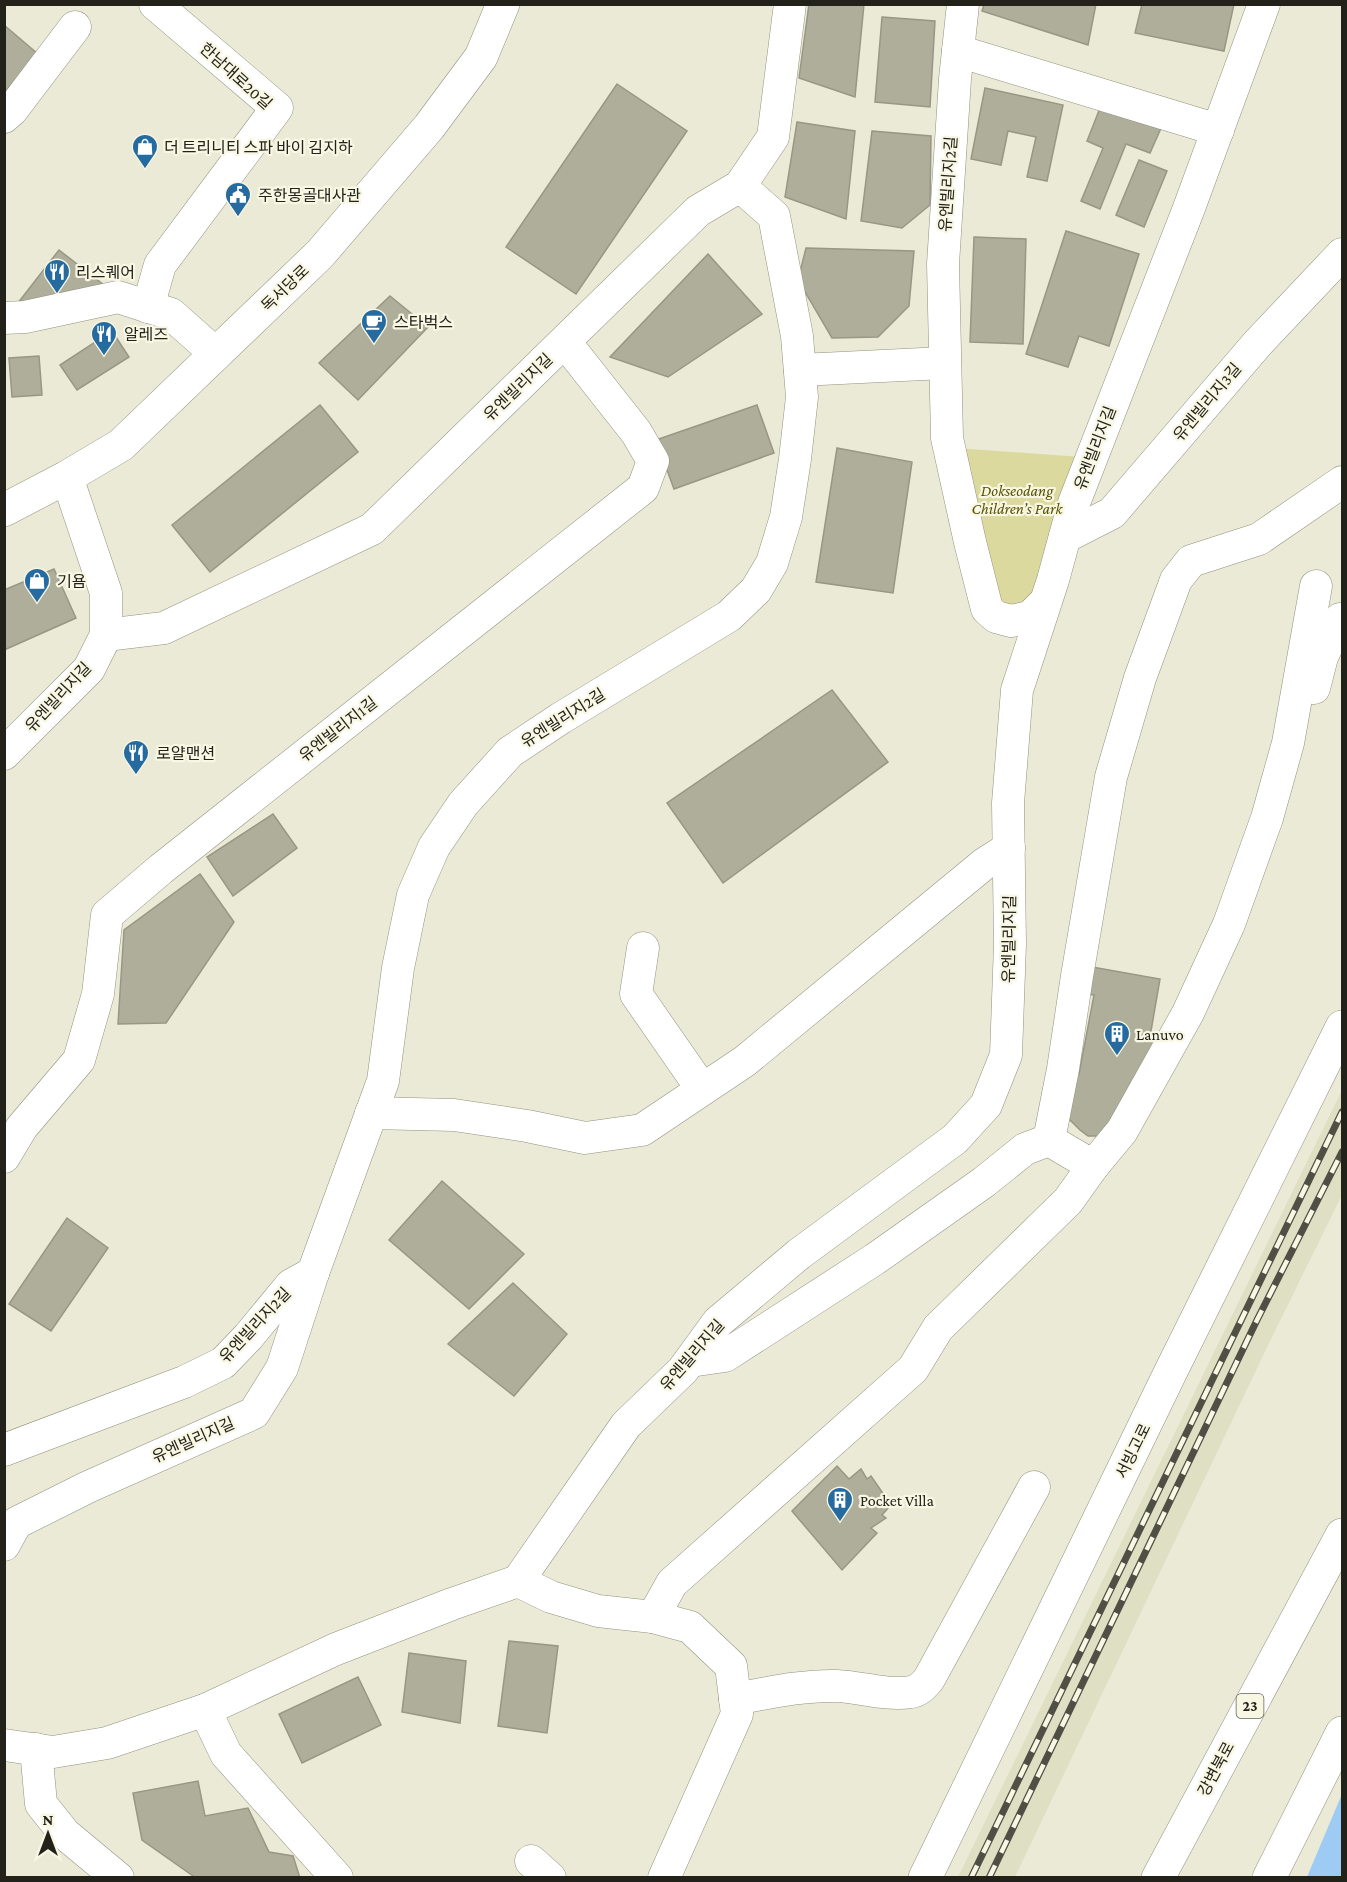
<svg xmlns="http://www.w3.org/2000/svg" width="1347" height="1882" viewBox="0 0 1347 1882" font-family="'Crimson Pro','Noto Sans KR',serif">
	<rect width="100%" height="100%" fill="#eaead6"/>
	<path fill="#dfdfc4" d="M1342,1090V1195L1270,1341L1015,1877H958Z"/>
	<path fill="#dbd99e" d="M956,448L1082,457L1035,600L1001,608Z"/>
	<path fill="#9dcbf4" d="M1342,1794V1877H1307Z"/>
	<g fill="#afae9b" stroke="#979784" stroke-width="1.5">
		<path d="M809,4H864L855,97L799,78Z"/>
		<path d="M984,4H1096L1088,45L982,11Z"/>
		<path d="M1142,4H1234L1224,51L1135,33Z"/>
		<path d="M882,17L935,21L930,107L875,102Z"/>
		<path d="M4,25L38,54L4,93Z"/>
		<path d="M617,84L687,131L576,294L506,247Z"/>
		<path d="M985,88L1063,105L1047,181L1027,177L1036,137L1008,131L1001,165L971,159Z"/>
		<path d="M1102,103L1162,126L1150,153L1126,144L1100,209L1081,201L1103,148L1087,141Z"/>
		<path d="M797,122L855,131L846,219L785,197Z"/>
		<path d="M872,131L931,136L930,205L902,228L861,221Z"/>
		<path d="M1139,160L1167,171L1144,227L1116,215Z"/>
		<path d="M1066,231L1139,254L1109,346L1079,336L1068,367L1026,354Z"/>
		<path d="M974,237L1026,239L1023,344L970,342Z"/>
		<path d="M806,248L914,251L909,306L878,337L832,338L798,280Z"/>
		<path d="M59,250L113,292L11,312Z"/>
		<path d="M708,254L762,314L668,377L610,357Z"/>
		<path d="M390,296L428,327L358,400L319,363Z"/>
		<path d="M112,331L129,357L77,390L60,365Z"/>
		<path d="M39,356L42,395L12,397L9,358Z"/>
		<path d="M320,405L358,452L210,572L172,525Z"/>
		<path d="M757,405L774,453L674,489L656,440Z"/>
		<path d="M837,448L912,462L893,593L816,582Z"/>
		<path d="M54,569L76,618L4,650V590Z"/>
		<path d="M832,690L888,762L723,883L667,803Z"/>
		<path d="M273,814L297,848L233,896L207,857Z"/>
		<path d="M200,874L234,922L166,1023L118,1024L124,930Z"/>
		<path d="M1092,967L1160,979L1151,1031L1160,1041L1108,1136H1088L1080,1130L1068,1118L1076,1072L1079,1074L1094,995L1087,994Z"/>
		<path d="M442,1181L524,1254L469,1309L389,1240Z"/>
		<path d="M67,1218L108,1248L51,1331L9,1304Z"/>
		<path d="M513,1283L567,1334L514,1396L448,1344Z"/>
		<path d="M837,1466L849,1479L861,1469L867,1479L871,1476L891,1505L882,1515L886,1518L871,1528L877,1533L842,1570L792,1511Z"/>
		<path d="M509,1641L558,1646L547,1733L498,1726Z"/>
		<path d="M409,1653L466,1661L460,1723L402,1712Z"/>
		<path d="M358,1677L381,1725L302,1763L279,1714Z"/>
		<path d="M198,1781L205,1816L248,1808L269,1852L293,1856L300,1878H196L142,1840L133,1793Z"/>
	</g>
	<g fill="none" stroke-linecap="round" stroke-linejoin="round">
		<defs>
			<g id="minor">
				<path d="M963,4L955,79L943,264L947,438L970,542L987,609L996,617L1011,621L1030,617L1044,603"/>
				<path d="M958,51L1218,130"/>
				<path d="M4,117L12,110L75,27"/>
				<path d="M148,307L160,265L277,108L155,4"/>
				<path d="M4,318L25,317L118,297L171,314L216,354"/>
				<path d="M800,370L944,363"/>
				<path d="M1065,537L1112,513L1257,344L1342,254"/>
				<path d="M106,635L164,628L372,529L698,211L740,186L773,137L790,4"/>
				<path d="M1314,688L1322,657L1340,619"/>
				<path d="M4,754L89,669L106,635V593L67,477"/>
				<path d="M643,948L636,994L702,1089"/>
				<path d="M371,1113L454,1115L527,1126L585,1138L642,1130L745,1061L984,864L1009,848"/>
				<path d="M1049,1140L1063,1069L1077,976L1111,777L1140,678L1176,580L1191,561L1259,539L1342,482"/>
				<path d="M4,1157L22,1127L79,1060L98,994L107,915L161,869L643,488L653,461L636,432L565,342"/>
				<path d="M690,1361L725,1356L875,1259L984,1182L1025,1149L1049,1140L1093,1166"/>
				<path d="M4,1450L184,1382L223,1363L248,1337L291,1285L313,1273L383,1081L398,968L413,895L434,847L463,804L510,752L561,718L729,616L756,590L772,563L786,517L795,459L802,397L797,336L774,216L740,186"/>
				<path d="M4,1545L16,1523L88,1487L254,1413L282,1368L313,1273"/>
				<path d="M518,1581L551,1597L598,1611L653,1617L690,1627L731,1666L737,1714L664,1878"/>
				<path d="M653,1617L672,1583L913,1369L938,1328L1068,1201L1093,1166L1122,1131L1188,1013L1229,924L1267,818L1288,743L1316,586"/>
				<path d="M735,1699C768,1693 803,1685 837,1686C861,1687 886,1696 911,1692C919,1691 924,1685 929,1679L1034,1487"/>
				<path d="M205,1710L226,1754L337,1878"/>
				<path d="M4,1745L53,1752L107,1743L205,1710L336,1649L452,1604L518,1581L626,1425L683,1370L718,1322L799,1254L955,1139L986,1105L1006,1055L1010,944L1008,803L1017,690L1053,580L1074,503L1189,208L1264,4"/>
				<path d="M36,1749L41,1804L65,1834L118,1878"/>
				<path d="M531,1861L550,1878"/>
			</g>
			<g id="major">
				<path d="M4,510L67,477L121,445L320,254L429,127L481,57L503,4"/>
				<path d="M925,1878L1171,1371L1342,1027"/>
			</g>
			<g id="highway">
				<path d="M1158,1878L1342,1535"/>
				<path d="M1269,1878L1342,1733"/>
			</g>
		</defs>
		<use href="#minor" stroke="#92927f" stroke-width="33"/>
		<use href="#major" stroke="#92927f" stroke-width="34"/>
		<use href="#highway" stroke="#92927f" stroke-width="34"/>
		<use href="#minor" stroke="#fff" stroke-width="32"/>
		<use href="#major" stroke="#fff" stroke-width="33"/>
		<use href="#highway" stroke="#fff" stroke-width="33"/>
		<defs>
			<g id="rail">
				<path d="M971,1878L1342,1112"/>
				<path d="M989,1878L1257,1320L1342,1152"/>
			</g>
		</defs>
		<use href="#rail" stroke="#4f4f45" stroke-width="7"/>
		<use href="#rail" stroke="#f8f7e3" stroke-width="4.5" stroke-dasharray="14" stroke-linecap="butt"/>
	</g>
	<defs>
		<symbol id="shop-pin" viewBox="-11 -11 22 30"><path d="M0 17L-7.5 6A9.5 9.5 0 1 1 7.5 6Z" fill="#266ba0" stroke="#f8f7e3"/><path d="M-5-2.5h2.3a2.7 3.5 0 0 1 5.4 0H5L5.5 6h-11ZM-1.5-2.5h3a1.5 2.3 0 0 0-3 0Z" fill="#fff"/></symbol>
		<symbol id="civic-pin" viewBox="-11 -11 22 30"><path d="M0 17L-7.5 6A9.5 9.5 0 1 1 7.5 6Z" fill="#266ba0" stroke="#f8f7e3"/><path d="M-.6-6.5H3V-4.5H.6V-3L4-1V1h2V6H-6V1h2V-1L-.6-3ZM-1.2 2.5V6h2.4V2.5Z" fill="#fff"/></symbol>
		<symbol id="restaurant-pin" viewBox="-11 -11 22 30"><path d="M0 17L-7.5 6A9.5 9.5 0 1 1 7.5 6Z" fill="#266ba0" stroke="#f8f7e3"/><path d="M-5-6h1v4h1v-4h1v4h1v-4h1v5L-1.5 .5V6h-2V.5L-5-1ZM5-6V6H3V1.5H1.5Q1.5-4 5-6Z" fill="#fff"/></symbol>
		<symbol id="cafe-pin" viewBox="-11 -11 22 30"><path d="M0 17L-7.5 6A9.5 9.5 0 1 1 7.5 6Z" fill="#266ba0" stroke="#f8f7e3"/><path d="M-5.5-4.5H6V0H3Q3 3.5 0 3.5H-2.5Q-5.5 3.5-5.5 0ZM3-3.2v2h1.7v-2ZM-6 4.5H4V6H-6Z" fill="#fff"/></symbol>
		<symbol id="building-pin" viewBox="-11 -11 22 30"><path d="M0 17L-7.5 6A9.5 9.5 0 1 1 7.5 6Z" fill="#266ba0" stroke="#f8f7e3"/><path d="M-4-6H4V6H1V3H-1V6H-4ZM-2.5-4.3h1.7v1.8h-1.7ZM.8-4.3h1.7v1.8H.8ZM-2.5-1h1.7V.8h-1.7ZM.8-1h1.7V.8H.8Z" fill="#fff"/></symbol>
	</defs>
	<g fill-rule="evenodd">
		<use href="#shop-pin" x="130" y="132" width="30" height="40"/>
		<use href="#civic-pin" x="223" y="180" width="30" height="40"/>
		<use href="#restaurant-pin" x="42" y="257" width="30" height="40"/>
		<use href="#cafe-pin" x="359" y="307" width="30" height="40"/>
		<use href="#restaurant-pin" x="89" y="319" width="30" height="40"/>
		<use href="#shop-pin" x="22" y="566" width="30" height="40"/>
		<use href="#restaurant-pin" x="121" y="738" width="30" height="40"/>
		<use href="#building-pin" x="1102" y="1019" width="30" height="40"/>
		<use href="#building-pin" x="825" y="1485" width="30" height="40"/>
	</g>
	<g text-anchor="middle" dominant-baseline="central" stroke-width="4.5" stroke-linejoin="round" paint-order="stroke">
		<rect fill="#f8f7e3" stroke="#626257" stroke-width="1.5" x="1236.5" y="1694" width="27" height="24" rx="4.5"/>
		<g font-size="15" font-weight="bold" fill="#22221b">
			<text x="1250" y="1706">23</text>
		</g>
		<g font-size="16" fill="#22221b" stroke="#f8f7e3">
			<text transform="translate(236 76) rotate(42)">한남대로20길</text>
			<text transform="translate(948 184) rotate(-86)">유엔빌리지2길</text>
			<text transform="translate(285 288) rotate(-44)">독서당로</text>
			<text transform="translate(518 387) rotate(-44)">유엔빌리지길</text>
			<text transform="translate(1207 402) rotate(-50)">유엔빌리지3길</text>
			<text transform="translate(1095 448) rotate(-69)">유엔빌리지길</text>
			<text transform="translate(58 697) rotate(-47)">유엔빌리지길</text>
			<text transform="translate(563 718) rotate(-32)">유엔빌리지2길</text>
			<text transform="translate(338 729) rotate(-38)">유엔빌리지1길</text>
			<text transform="translate(1009 939) rotate(-89)">유엔빌리지길</text>
			<text transform="translate(255 1325) rotate(-47)">유엔빌리지2길</text>
			<text transform="translate(692 1355) rotate(-49)">유엔빌리지길</text>
			<text transform="translate(193 1440) rotate(-24)">유엔빌리지길</text>
			<text transform="translate(1133 1451) rotate(-64)">서빙고로</text>
			<text transform="translate(1216 1769) rotate(-62)">강변북로</text>
		</g>
		<g font-size="16" fill="#22221b" stroke="#f8f7e3" text-anchor="start">
			<text x="164" y="147">더 트리니티 스파 바이 김지하</text>
			<text x="258" y="195">주한몽골대사관</text>
			<text x="76" y="272">리스퀘어</text>
			<text x="394" y="322">스타벅스</text>
			<text x="124" y="334">알레즈</text>
			<text x="57" y="581">기욤</text>
			<text x="156" y="753">로얄맨션</text>
			<text x="1136" y="1034">Lanuvo</text>
			<text x="860" y="1500">Pocket Villa</text>
		</g>
		<g font-size="16" font-style="italic" fill="#585300" stroke="#f8f7e3">
			<text x="1017" y="490">Dokseodang<tspan x="1017" dy="18">Children’s Park</tspan></text>
		</g>
	</g>
	<rect width="1347" height="1882" fill="none" stroke="#22221b" stroke-width="12"/>
	<g transform="translate(48 1834)" stroke="#f8f7e3" stroke-width="4.5" paint-order="stroke">
	<path d="M0-4.5L10 22L0 15L-10 22Z" fill="#22221b"/>
	<text y="-9" font-size="16" font-weight="bold" text-anchor="middle" fill="#22221b">N</text>
	</g>
</svg>
